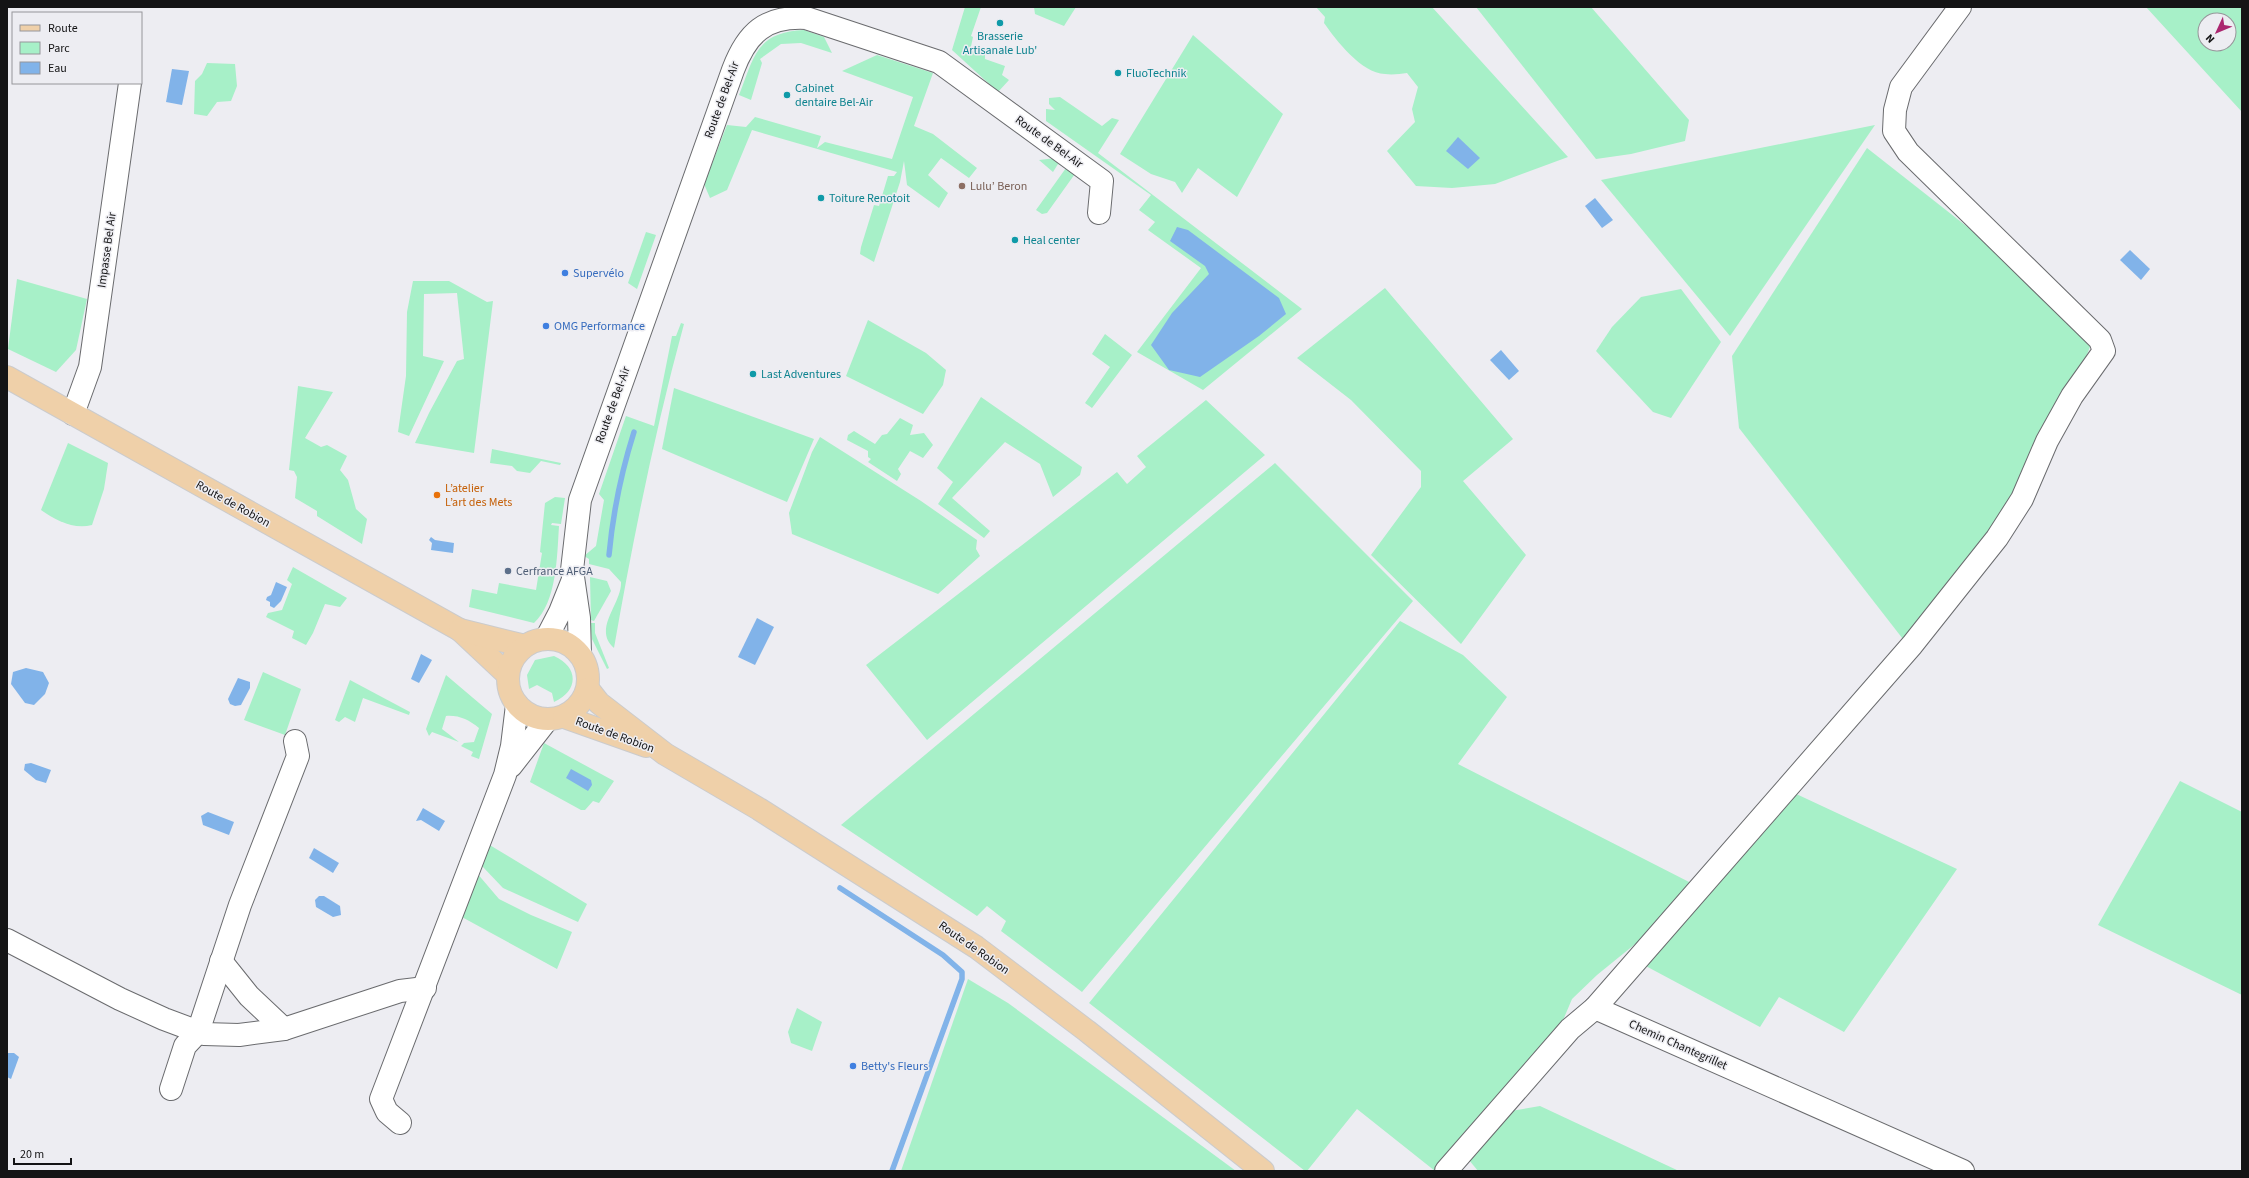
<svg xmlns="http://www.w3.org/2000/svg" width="2249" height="1178" viewBox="0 0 2249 1178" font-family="'Source Sans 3',sans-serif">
	<rect width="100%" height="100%" fill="#ededf2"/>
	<g fill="#a7f0c8" fill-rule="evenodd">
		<path d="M965,7H981L971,36L973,37L970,51H985V59L1005,66L1002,75L1009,80L998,92L952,50Z"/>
		<path d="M1034,7H1076L1064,26L1035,14Z"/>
		<path d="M1316,7H1432L1568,157L1495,184L1452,188L1416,186L1387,151L1415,122L1412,109L1418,87L1407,73C1400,74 1392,75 1385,74C1361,73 1336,40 1324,23L1325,17Z"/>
		<path d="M1476,7H1591L1689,120L1685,141L1631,154L1596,159Z"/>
		<path d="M2146,7H2242V112ZM2205,20H2229V44H2205Z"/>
		<path d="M804,30L824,37L832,53L801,43L781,44L760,59L762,63L751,100L739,95C754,57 756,32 804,30Z"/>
		<path d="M1193,35L1283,114L1237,197L1198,168L1182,193L1175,182L1151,174L1120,154Z"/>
		<path d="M877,55L933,73L914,126L933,134L977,168L969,178L941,158L928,175L948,193L939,208L907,185L904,161L900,182L874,262L860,254L861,247L874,205L879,206L888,176H894L897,172L752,130L727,190L710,198L704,184L727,125L746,127L755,117L821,136L817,148L825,142L892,159L913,97L842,71Z"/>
		<path d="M207,63L235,64L237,86L231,101L217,102L207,116L194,114L195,81L202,74Z"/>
		<path d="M1060,97L1102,126L1112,118L1119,120L1098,153L1302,309L1203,390L1137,352L1201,268L1148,230L1155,222L1139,210L1151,195L1046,121V109L1055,110L1049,104V98Z"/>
		<path d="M1875,125L1730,336L1601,180Z"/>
		<path d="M1867,148L1979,236L2091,344L2085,360L2022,482L1994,529L1906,643L1739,428L1732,356Z"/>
		<path d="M1056,158L1077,171L1047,213L1042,214L1036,210L1066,168L1058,164L1053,172L1039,160Z"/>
		<path d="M646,232L656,235L637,289L628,283Z"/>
		<path d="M17,279L87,299L76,350L56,372L8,349Z"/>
		<path d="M413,281H449L487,302L493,301L474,453L415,443L429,413L457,361L464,359L457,293L424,294L423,356L444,361L409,436L398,432L406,376L407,312Z"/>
		<path d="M1385,288L1513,439L1463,481L1526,555L1461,644L1371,555L1421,487V471L1351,400L1297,358Z"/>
		<path d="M1681,289L1721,342L1671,418L1653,412L1596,351L1612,327L1641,297Z"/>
		<path d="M868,320L926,353L946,370L943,385L923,414L846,376Z"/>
		<path d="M681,323L684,324C655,430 633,539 614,648C592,629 622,604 621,582L609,569L589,564V559L584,556L596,546L604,500L599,494L626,416L654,426L672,336H676Z"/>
		<path d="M1105,334L1132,355L1092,408L1085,403L1110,367L1092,354Z"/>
		<path d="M298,386L333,392L305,438L321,447L327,445L347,456L340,470L348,480L356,509L367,519L362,544L317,516V511L295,498L297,477L294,471L289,470Z"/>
		<path d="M674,388L814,439L787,502L662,449Z"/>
		<path d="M981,397L1082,467L1080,475L1053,497L1040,464L1005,442L952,498L990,531L984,538L938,504L953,482L937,468Z"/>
		<path d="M1206,400L1265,455L927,740L866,665L1117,472L1127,484L1146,467L1137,456Z"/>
		<path d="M900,418L913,425L910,435L924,433L933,445L923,458L910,451L898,469L901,474L897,481L868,462L871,459L868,457V451L847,440L848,435L854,431L875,444L882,435L887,434Z"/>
		<path d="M820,437L921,501L977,540L976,549L980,556L938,594L792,534L789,513L812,452Z"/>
		<path d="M68,443L108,463L104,489L92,525C74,530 55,520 41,510Z"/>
		<path d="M492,449L561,463L560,465L541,461L530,473L517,471L512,466L490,463Z"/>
		<path d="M1275,463L1413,601L1082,992L1001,931L1006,921L987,906L977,916L841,825Z"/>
		<path d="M555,497L565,498L561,524L552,523L551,525L559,526C557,556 557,602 534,623L469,607L472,589L497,594L499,583L536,590L542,553L540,552L545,503Z"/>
		<path d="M293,567L347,598L340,607L325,604L313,633L306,645L292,638L294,631L266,617L268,613L282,610L292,584L287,580Z"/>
		<path d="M590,577L607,581L611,591L594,621L591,620Z"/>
		<path d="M1400,621L1463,655L1507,697L1458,764L1693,884L1645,936L1597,975L1572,999L1558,1032L1435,1171L1357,1109L1307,1171H1305L1089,1003Z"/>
		<path d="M590,623H595V633L609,668L607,669L592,639Z"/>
		<path d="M554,656C579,667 579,691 554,702L552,693L537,685L529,689L527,675L535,660Z"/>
		<path d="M263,672L301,689L285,735L244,720Z"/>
		<path d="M446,675L492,714L479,759L471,756L473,752L461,746L464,743L474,742L479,728C469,720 459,715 446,716L442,729L459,742L432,732L429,736L426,729Z"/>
		<path d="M350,680L410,712L409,715L363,698L355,722L345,717L339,722L335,720Z"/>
		<path d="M544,743L614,781L599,803L593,801L585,810H581L530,782Z"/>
		<path d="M2180,781L2242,812V995L2098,925Z"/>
		<path d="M1792,792L1957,869L1844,1032L1779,997L1760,1027L1642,964Z"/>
		<path d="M488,844L587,904L578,922L503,888L482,866L481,860Z"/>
		<path d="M476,872L499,899L531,915L572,932L557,969L460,916Z"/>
		<path d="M968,979L1008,1003L1236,1171H901Z"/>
		<path d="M797,1008L822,1022L812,1051L791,1043L788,1032Z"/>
		<path d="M1540,1106L1679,1171H1478L1469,1160L1511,1111Z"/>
	</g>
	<g fill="#81b3e9">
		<path d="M172,69L189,71L182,105L166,102Z"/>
		<path d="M1458,137L1480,158L1468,169L1446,151Z"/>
		<path d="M1595,198L1613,220L1602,228L1585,206Z"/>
		<path d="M1177,227L1188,230L1279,298L1286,314L1259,336L1200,377L1169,370L1151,345L1172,313L1209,274L1205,266L1170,241Z"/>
		<path d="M2130,250L2150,269L2141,280L2120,260Z"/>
		<path d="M1501,350L1519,371L1509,380L1490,360Z"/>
		<path d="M431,537L435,540L454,543L453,553L431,550L432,543L429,540Z"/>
		<path d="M276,582L287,587L281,601L274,608L270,606V602L266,600L267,597L271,595Z"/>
		<path d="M757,618L774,627L755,665L738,657Z"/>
		<path d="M421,654L432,660L419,683L411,679Z"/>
		<path d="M26,668L43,672L49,683L45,694L34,705L25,703L11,684L13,672Z"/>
		<path d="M238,678L250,682V688L241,705L235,706L230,704L228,699Z"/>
		<path d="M31,763L51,770L46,783L36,780L24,770L25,764Z"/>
		<path d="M571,769L591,780L592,785L588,791L566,778Z"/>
		<path d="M423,808L445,821L439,831L421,820L416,821Z"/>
		<path d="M208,812L234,822L229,835L203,825L201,816Z"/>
		<path d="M314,848L339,863L333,873L309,858Z"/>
		<path d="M319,896H324L340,906L341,915L333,917L316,907L315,900Z"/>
		<path d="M8,1053H14L19,1057L11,1079L7,1077Z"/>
	</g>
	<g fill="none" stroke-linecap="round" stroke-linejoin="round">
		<g stroke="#81b3e9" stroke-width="5.5">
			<path d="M609,555C613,512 621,473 634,432"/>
			<path d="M840,888L943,955L962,972V979L892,1171"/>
		</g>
		<defs>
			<g id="minor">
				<path d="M73,414L90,367L130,83"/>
				<path d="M546,639L560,612L572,582"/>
				<path d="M580,654L579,618L572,570L580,500L733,70C747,33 765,16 806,18L939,62L1102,181L1099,213"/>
				<path d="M511,766L547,720"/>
				<path d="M7,940L120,999L164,1019L204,1034L239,1035L284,1029L400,991L425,988"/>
				<path d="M221,961L249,996L284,1029"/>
				<path d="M1595,1008L1912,645L1997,538L2022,499L2047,441L2072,396L2104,351L2100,340L1908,152L1894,131L1895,110L1901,87L1960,7"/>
				<path d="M171,1089L185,1046L198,1032L240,905L298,756L295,741"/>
				<path d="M400,1123L387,1112L381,1099L505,775L512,746L517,705"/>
				<path d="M1446,1171L1570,1029L1595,1008L1963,1171"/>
			</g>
			<g id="major">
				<path d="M7,377L460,630L508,675"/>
				<path d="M460,630L525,646"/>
				<circle cx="548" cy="679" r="40"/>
				<path d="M588,689L599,703L665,754L759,809L976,947L1087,1031L1263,1171"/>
				<path d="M564,717L646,746"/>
			</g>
		</defs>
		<use href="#minor" stroke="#6a6b6e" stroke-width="24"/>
		<use href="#major" stroke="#cbcbcc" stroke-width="24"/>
		<use href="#minor" stroke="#fff" stroke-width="22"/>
		<use href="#major" stroke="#efd0a9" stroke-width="22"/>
	</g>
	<g fill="#0f9aa8" stroke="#ededf2" stroke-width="1.5">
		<circle cx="1000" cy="23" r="4"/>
		<circle cx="1118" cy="73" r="4"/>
		<circle cx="787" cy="95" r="4"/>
		<circle cx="821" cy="198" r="4"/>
		<circle cx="1015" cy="240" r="4"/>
		<circle cx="753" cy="374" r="4"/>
	</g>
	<circle fill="#8d6e63" stroke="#ededf2" stroke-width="1.5" cx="962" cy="186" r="4"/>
	<g fill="#3f7fe0" stroke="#ededf2" stroke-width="1.5">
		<circle cx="565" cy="273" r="4"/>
		<circle cx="546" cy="326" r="4"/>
		<circle cx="853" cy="1066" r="4"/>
	</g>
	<circle fill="#e8710a" stroke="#ededf2" stroke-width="1.5" cx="437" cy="495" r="4"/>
	<circle fill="#5c6f8a" stroke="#ededf2" stroke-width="1.5" cx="508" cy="571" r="4"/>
	<g text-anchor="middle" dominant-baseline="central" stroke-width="3" stroke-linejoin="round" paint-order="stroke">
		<g font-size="12" fill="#0d838f" stroke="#ededf2" text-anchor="start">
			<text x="1000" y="36" text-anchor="middle">Brasserie<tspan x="1000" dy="14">Artisanale Lub'</tspan></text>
			<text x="1126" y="73">FluoTechnik</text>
			<text x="795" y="88">Cabinet<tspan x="795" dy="14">dentaire Bel-Air</tspan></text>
			<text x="829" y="198">Toiture Renotoit</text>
			<text x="1023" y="240">Heal center</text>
			<text x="761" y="374">Last Adventures</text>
		</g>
		<g font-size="12" fill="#141415" stroke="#ededf2">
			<text transform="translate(722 100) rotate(-70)">Route de Bel-Air</text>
			<text transform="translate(1049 142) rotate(36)">Route de Bel-Air</text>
			<text transform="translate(107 250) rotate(-82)">Impasse Bel Air</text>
			<text transform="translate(613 405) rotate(-70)">Route de Bel-Air</text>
			<text transform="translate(233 504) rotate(29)">Route de Robion</text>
			<text transform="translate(615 735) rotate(20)">Route de Robion</text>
			<text transform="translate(974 948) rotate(35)">Route de Robion</text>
			<text transform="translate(1678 1045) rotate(24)">Chemin Chantegrillet</text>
		</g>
		<g font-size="12" fill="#785e54" stroke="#ededf2" text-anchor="start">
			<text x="970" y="186">Lulu’ Beron</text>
		</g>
		<g font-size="12" fill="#366cbe" stroke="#ededf2" text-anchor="start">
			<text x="573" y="273">Supervélo</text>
			<text x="554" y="326">OMG Performance</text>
			<text x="861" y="1066">Betty's Fleurs</text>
		</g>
		<g font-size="12" fill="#c56008" stroke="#ededf2" text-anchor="start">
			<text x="445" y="488">L’atelier<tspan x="445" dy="14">L’art des Mets</tspan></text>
		</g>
		<g font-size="12" fill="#4e5e75" stroke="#ededf2" text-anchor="start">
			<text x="516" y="571">Cerfrance AFGA</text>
		</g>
	</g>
	<rect width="2249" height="1178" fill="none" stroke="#141415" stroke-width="16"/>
	<rect x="12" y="12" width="130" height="72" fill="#ededf2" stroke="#96969a"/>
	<rect x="20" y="25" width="20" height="6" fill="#efd0a9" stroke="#96969a"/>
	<text x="48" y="32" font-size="12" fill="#141415">Route</text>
	<rect x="20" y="42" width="20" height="12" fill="#a7f0c8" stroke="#96969a"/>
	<text x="48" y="52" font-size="12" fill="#141415">Parc</text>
	<rect x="20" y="62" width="20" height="12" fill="#81b3e9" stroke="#96969a"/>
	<text x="48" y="72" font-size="12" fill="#141415">Eau</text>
	<g transform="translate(2217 32) rotate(226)"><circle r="19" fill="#ededf2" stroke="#96969a"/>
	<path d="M0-3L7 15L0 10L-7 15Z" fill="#ab266f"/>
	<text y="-6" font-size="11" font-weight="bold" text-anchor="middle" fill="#141415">N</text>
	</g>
	<path d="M14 1158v6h57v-6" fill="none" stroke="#141415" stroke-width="2"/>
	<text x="20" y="1158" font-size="12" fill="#141415" stroke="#ededf2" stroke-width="3" paint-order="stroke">20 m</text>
</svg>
